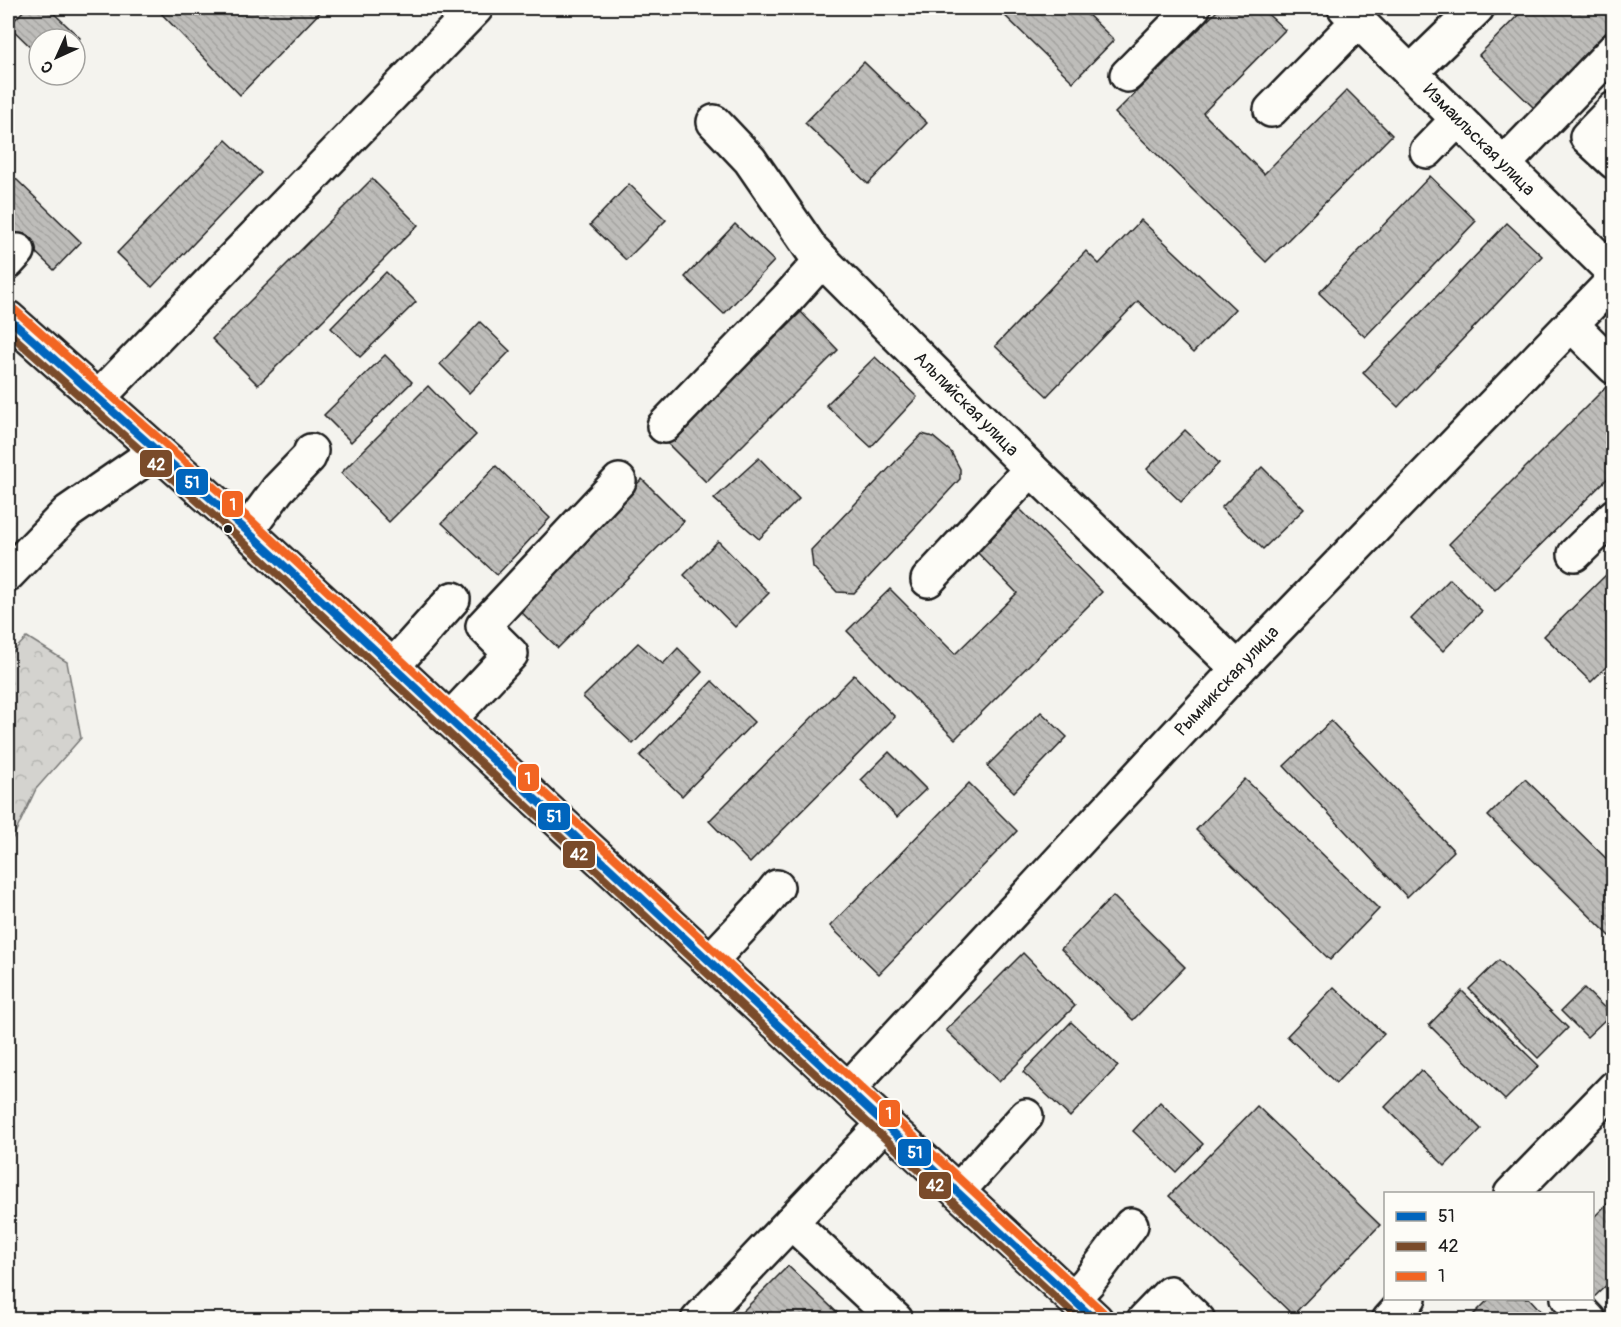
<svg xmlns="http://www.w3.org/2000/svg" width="1621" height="1327" viewBox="0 0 1621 1327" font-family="Pangolin,sans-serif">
	<defs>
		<pattern id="forest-crowns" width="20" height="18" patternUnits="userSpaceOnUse" patternTransform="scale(1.5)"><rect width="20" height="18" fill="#d4d3cf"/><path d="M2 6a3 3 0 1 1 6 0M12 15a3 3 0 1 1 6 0" fill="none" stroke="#b5b5b1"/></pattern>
		<pattern id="building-back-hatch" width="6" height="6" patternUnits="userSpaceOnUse" patternTransform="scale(1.5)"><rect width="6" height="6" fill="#bebdba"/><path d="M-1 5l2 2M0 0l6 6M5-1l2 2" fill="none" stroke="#a3a29f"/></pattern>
	</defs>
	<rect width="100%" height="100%" fill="#f4f3ee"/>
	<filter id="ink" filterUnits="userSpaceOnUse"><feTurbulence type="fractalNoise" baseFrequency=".0167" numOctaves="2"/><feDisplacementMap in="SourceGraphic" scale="12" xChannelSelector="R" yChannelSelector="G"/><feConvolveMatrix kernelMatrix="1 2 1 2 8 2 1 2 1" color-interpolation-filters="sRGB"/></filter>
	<g filter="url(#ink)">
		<path fill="url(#forest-crowns)" stroke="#787876" stroke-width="1.5" d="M27,637L67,662L81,738L36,789L8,848V657Z"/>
		<g fill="url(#building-back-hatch)" stroke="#1c1c1c" stroke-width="1.5">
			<path d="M26,8H48L80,38L75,43V39H39V55L9,26Z"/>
			<path d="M156,8H324L240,95Z"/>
			<path d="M997,8H1081L1114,40L1073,82Z"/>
			<path d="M1220,8H1261L1285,30L1203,113L1264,174L1347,90L1392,135L1266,262L1115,113Z"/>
			<path d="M1525,8H1614V24L1534,108L1479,55Z"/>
			<path d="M864,62L927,123L868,184L805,123Z"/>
			<path d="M226,140L261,173L152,287L117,253Z"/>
			<path d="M1430,176L1476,221L1365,337L1319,293Z"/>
			<path d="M16,179L81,242L54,270L8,226V187Z"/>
			<path d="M372,179L418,225L258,385L212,339Z"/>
			<path d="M629,184L666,220L626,260L590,225Z"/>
			<path d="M1141,220L1235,309L1193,353L1138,301L1047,396L995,346L1086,251L1099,264Z"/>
			<path d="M1507,223L1542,256L1398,407L1363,373Z"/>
			<path d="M735,224L774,261L724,314L685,277Z"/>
			<path d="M386,272L416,302L360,357L331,328Z"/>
			<path d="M801,312L838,350L706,482L668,444Z"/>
			<path d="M480,322L510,351L469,393L440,364Z"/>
			<path d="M385,355L412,382L351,442L324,415Z"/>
			<path d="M875,357L917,397L871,447L826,405Z"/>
			<path d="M428,386L476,435L389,522L341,473Z"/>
			<path d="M1607,386L1614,393V472L1495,590L1449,544Z"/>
			<path d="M1185,430L1219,463L1181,502L1147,469Z"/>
			<path d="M922,434L933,437L951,452L960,469V479L854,593L837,592L813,567L811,550Z"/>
			<path d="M759,458L799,499L759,539L714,499Z"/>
			<path d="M496,466L550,518L497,575L442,523Z"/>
			<path d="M1262,467L1304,509L1263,549L1221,508Z"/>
			<path d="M642,479L684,521L558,648L515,606Z"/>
			<path d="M1016,505L1102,592L955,739L847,631L890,589L955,654L1017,593L973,548Z"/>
			<path d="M718,541L769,593L735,627L684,575Z"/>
			<path d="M1614,567V659L1591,682L1544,636Z"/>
			<path d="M1450,579L1482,611L1443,651L1411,619Z"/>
			<path d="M638,643L663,664L678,648L702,672L633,744L583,697Z"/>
			<path d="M854,675L895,717L750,863L709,821Z"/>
			<path d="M712,681L754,722L682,796L640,756Z"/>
			<path d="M1041,712L1067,737L1014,792L987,766Z"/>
			<path d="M1331,721L1454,851L1407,897L1284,766Z"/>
			<path d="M889,752L926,789L897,817L861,780Z"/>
			<path d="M1245,779L1379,909L1330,960L1196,830Z"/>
			<path d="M1525,779L1614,866V940L1488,816Z"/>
			<path d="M969,783L1017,831L879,974L830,926Z"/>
			<path d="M1113,896L1185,967L1133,1020L1061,949Z"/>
			<path d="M1023,953L1075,1006L999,1082L946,1030Z"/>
			<path d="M1499,960L1568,1028L1538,1058L1469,989Z"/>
			<path d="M1334,987L1384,1034L1336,1083L1287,1036Z"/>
			<path d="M1584,988L1611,1014L1587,1037L1561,1011Z"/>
			<path d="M1462,991L1539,1066L1505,1100L1429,1025Z"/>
			<path d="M1071,1022L1118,1066L1070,1117L1023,1072Z"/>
			<path d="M1421,1070L1481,1129L1445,1166L1385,1107Z"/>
			<path d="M1160,1102L1203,1144L1176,1172L1133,1131Z"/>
			<path d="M1257,1106L1380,1225L1293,1315L1169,1196Z"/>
			<path d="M1614,1197V1278L1591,1300L1590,1298H1592V1219Z"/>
			<path d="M788,1266L845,1320H734Z"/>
			<path d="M1490,1298H1529L1549,1320H1468Z"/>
		</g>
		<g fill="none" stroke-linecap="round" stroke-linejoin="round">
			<defs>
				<g id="minor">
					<path d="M1345,8L1614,273"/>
					<path d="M1411,72L1477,8"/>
					<path d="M1127,75L1193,8"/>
					<path d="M1614,109L1587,137L1614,162"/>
					<path d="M1271,110L1358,21"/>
					<path d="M714,122L750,160L812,250L1031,469L1238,669"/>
					<path d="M1427,151L1458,119"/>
					<path d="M1504,164L1614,50"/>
					<path d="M8,262L18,251"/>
					<path d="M8,318L247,531L1096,1320"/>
					<path d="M1571,324L1614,367"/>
					<path d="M98,398L476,8"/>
					<path d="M664,426L787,299L822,260"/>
					<path d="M247,531L278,489L309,457L311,451"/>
					<path d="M1575,554L1614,516"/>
					<path d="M8,574L68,512L142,461L158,452"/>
					<path d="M928,580L1031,469"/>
					<path d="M393,666L453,599"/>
					<path d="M450,719L511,654L483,626L619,481"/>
					<path d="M710,961L761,907L777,887"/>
					<path d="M848,1089L1238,669L1614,280"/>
					<path d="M958,1191L1026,1116"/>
					<path d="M1511,1194L1614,1088"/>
					<path d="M791,1222L896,1320"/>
					<path d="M1073,1298L1088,1282L1131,1225"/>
					<path d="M1568,1298L1589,1320"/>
					<path d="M698,1320L885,1123"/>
					<path d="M1144,1320L1170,1293L1198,1320"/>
					<path d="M1389,1320L1409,1298"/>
				</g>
			</defs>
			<use href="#minor" stroke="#1c1c1c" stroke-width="38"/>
			<use href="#minor" stroke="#fdfcf7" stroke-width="33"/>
			<defs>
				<path id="bus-1" d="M8,318L247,531L1095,1320"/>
				<path id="bus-2" d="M8,332L240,539L1080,1320"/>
				<path id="bus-3" d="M15,310L254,523L1103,1312"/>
			</defs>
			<use href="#bus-1" stroke="#fdfcf7" stroke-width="12"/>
			<use href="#bus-2" stroke="#fdfcf7" stroke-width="12"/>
			<use href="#bus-3" stroke="#fdfcf7" stroke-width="12"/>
			<use href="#bus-1" stroke="#0065bd" stroke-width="8"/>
			<use href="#bus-2" stroke="#7a4b2a" stroke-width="8"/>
			<use href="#bus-3" stroke="#f26522" stroke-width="8"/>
		</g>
	</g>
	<circle fill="#1c1c1c" stroke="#fdfcf7" stroke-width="2" cx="228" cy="529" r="5"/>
	<g text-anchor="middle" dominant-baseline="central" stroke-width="4.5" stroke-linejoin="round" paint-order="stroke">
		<g font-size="18" fill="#1c1c1c" stroke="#fdfcf7">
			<text transform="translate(1479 140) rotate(45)">Измаильская улица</text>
			<text transform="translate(966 404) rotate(45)">Альпийская улица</text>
			<text transform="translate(1227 681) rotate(-47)">Рымникская улица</text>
		</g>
	</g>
	<g stroke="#fdfcf7" stroke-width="2">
		<rect x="139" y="449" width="34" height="29" rx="6" fill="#7a4b2a"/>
		<rect x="175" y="468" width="34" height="28" rx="6" fill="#0065bd"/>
		<rect x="221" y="490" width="23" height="28" rx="6" fill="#f26522"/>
		<rect x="517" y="763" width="23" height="29" rx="6" fill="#f26522"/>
		<rect x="537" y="802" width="34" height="29" rx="6" fill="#0065bd"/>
		<rect x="562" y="840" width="34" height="29" rx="6" fill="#7a4b2a"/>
		<rect x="878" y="1099" width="23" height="29" rx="6" fill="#f26522"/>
		<rect x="897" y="1138" width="35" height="29" rx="6" fill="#0065bd"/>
		<rect x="918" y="1171" width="34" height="29" rx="6" fill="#7a4b2a"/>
	</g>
	<g font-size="16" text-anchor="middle" font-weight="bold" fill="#fff">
		<text x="156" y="470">42</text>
		<text x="192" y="488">51</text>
		<text x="233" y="510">1</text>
		<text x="528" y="784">1</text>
		<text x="554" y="822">51</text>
		<text x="579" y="860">42</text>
		<text x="889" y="1119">1</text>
		<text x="915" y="1158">51</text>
		<text x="935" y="1191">42</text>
	</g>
	<rect width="1621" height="1327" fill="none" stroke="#fdfcf7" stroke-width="30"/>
	<rect x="15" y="15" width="1591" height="1297" fill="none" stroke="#1c1c1c" stroke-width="2" filter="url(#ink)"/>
	<rect x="1384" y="1192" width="210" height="108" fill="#fdfcf7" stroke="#a3a29f" stroke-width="1.5"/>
	<rect x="1396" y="1212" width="30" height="9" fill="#0065bd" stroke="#a3a29f" stroke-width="1.5"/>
	<text x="1438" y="1222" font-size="18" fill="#1c1c1c">51</text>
	<rect x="1396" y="1242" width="30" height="9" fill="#7a4b2a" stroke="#a3a29f" stroke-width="1.5"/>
	<text x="1438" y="1252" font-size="18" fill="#1c1c1c">42</text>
	<rect x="1396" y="1272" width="30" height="9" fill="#f26522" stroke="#a3a29f" stroke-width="1.5"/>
	<text x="1438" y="1282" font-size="18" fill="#1c1c1c">1</text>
	<g transform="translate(57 57) rotate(225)"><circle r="28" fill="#fdfcf7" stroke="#a3a29f" stroke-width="1.5"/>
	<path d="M0-4.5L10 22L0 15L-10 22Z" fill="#1c1c1c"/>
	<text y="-9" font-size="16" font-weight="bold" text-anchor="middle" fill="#1c1c1c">С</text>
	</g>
</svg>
